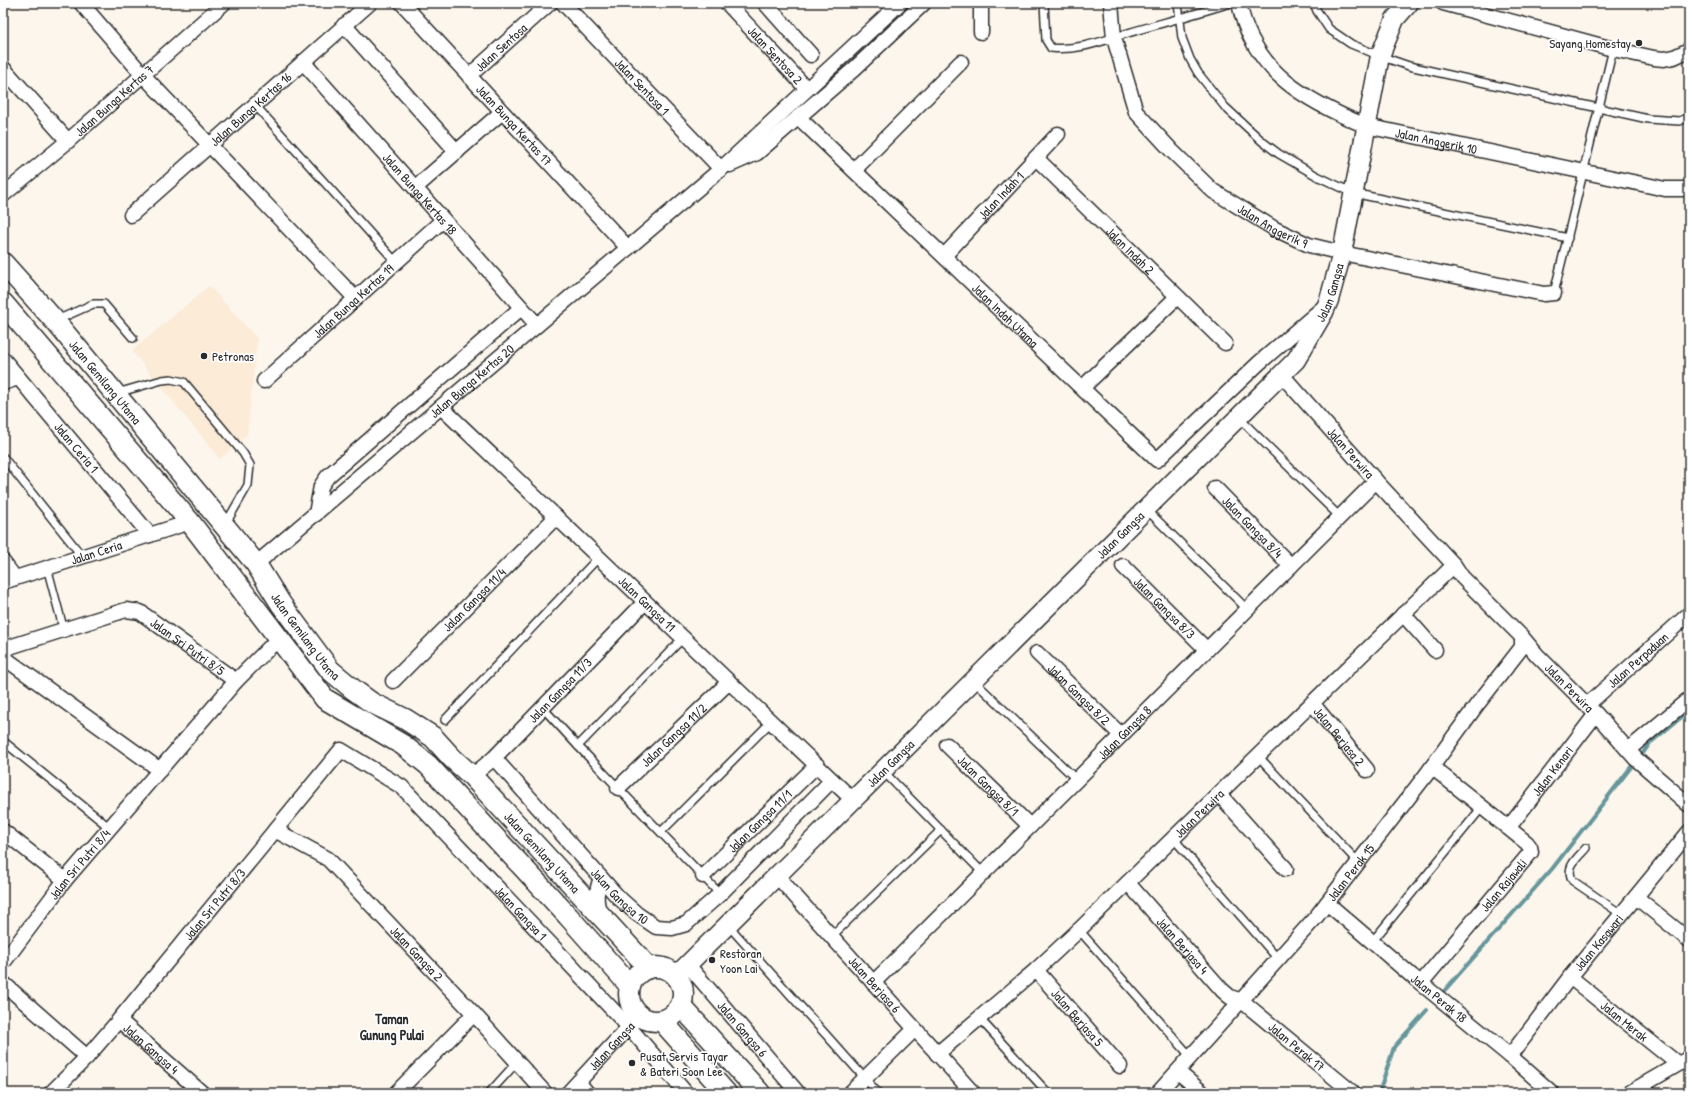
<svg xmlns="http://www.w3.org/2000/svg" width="1692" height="1096" viewBox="0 0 1692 1096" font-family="'Patrick Hand',sans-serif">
	<rect width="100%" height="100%" fill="#fdf6ed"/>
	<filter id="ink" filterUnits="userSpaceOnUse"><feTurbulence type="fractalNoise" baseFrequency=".025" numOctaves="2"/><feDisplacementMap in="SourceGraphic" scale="8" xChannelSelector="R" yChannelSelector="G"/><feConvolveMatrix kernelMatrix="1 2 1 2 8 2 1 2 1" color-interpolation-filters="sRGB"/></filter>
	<g filter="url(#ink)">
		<path fill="#fbebd7" d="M209,286L257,338L247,435L220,459L132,351Z"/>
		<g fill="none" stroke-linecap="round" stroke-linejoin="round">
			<g stroke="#66969b" stroke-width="4">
				<path d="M1643,753L1650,743L1689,711"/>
				<path d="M1444,991L1552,869L1631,767"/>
				<path d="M1379,1093L1394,1047L1427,1010"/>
			</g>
			<defs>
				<g id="service">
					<path d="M1044,3L1046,40L1051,48C1078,51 1102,41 1128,33C1162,23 1196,14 1230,3"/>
					<path d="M1178,3L1182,38L1190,59L1198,73L1225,107L1263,142L1279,154L1317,176L1353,193L1568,238"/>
					<path d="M1314,3L1317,11L1329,29L1351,44L1380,56L1409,66L1648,119L1680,121L1689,117"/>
					<path d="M255,105L396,262"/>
					<path d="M1554,293L1613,49"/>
					<path d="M57,320L93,304H104L133,338"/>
					<path d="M117,393L162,380L171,379L184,382L243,453L250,465L248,485L225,525"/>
					<path d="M1239,418L1340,517"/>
					<path d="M3,457L82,556"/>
					<path d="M1146,509L1248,610"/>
					<path d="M47,567L64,631"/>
					<path d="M974,681L1077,780"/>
					<path d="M542,707L578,746L720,894"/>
					<path d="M445,720L598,558"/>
					<path d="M3,741L110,828"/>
					<path d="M578,746L683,638"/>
					<path d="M1258,756L1358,862"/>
					<path d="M883,771L983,873"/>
					<path d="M661,832L771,722"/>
					<path d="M1173,838L1278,959"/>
					<path d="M1586,848C1578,858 1564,867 1573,881L1621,914"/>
					<path d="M728,925L878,1093"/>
					<path d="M1079,930L1191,1057"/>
					<path d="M831,937L941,830"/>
					<path d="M1372,942L1483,806"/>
					<path d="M979,1018L1048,1093"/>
					<path d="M580,1079L592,1093"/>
					<path d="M489,1093L517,1062"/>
				</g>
				<g id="minor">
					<path d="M81,3L143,75L355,298"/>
					<path id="s1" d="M402,3L628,248"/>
					<path id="s2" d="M563,3L721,169"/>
					<path id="s3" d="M727,3L807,89"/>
					<path d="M765,3L811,55"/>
					<path id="s4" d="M1111,3L1114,38L1136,112L1172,151L1213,191L1275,229L1309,245L1342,253L1544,294L1554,293"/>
					<path id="s5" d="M1239,3C1253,72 1306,101 1366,126L1642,184L1665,189H1689"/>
					<path d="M1443,3L1613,49L1654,58L1664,59L1674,57L1689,50"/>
					<path d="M344,25L457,152"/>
					<path d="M981,32V3"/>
					<path id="s6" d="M303,62L537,325"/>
					<path d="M3,68L68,141"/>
					<path id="s7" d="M469,76L550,3"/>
					<path id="s8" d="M798,117L1157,460L1259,363L1325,306"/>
					<path id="s9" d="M1036,158L1225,343"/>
					<path d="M730,165L757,153L853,70L924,3"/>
					<path d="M854,170L961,62"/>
					<path d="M415,188L502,112"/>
					<path id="s10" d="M3,195L68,141L224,3"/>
					<path id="s11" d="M131,215L370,3"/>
					<path id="s12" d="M944,256L1058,134"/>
					<path id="s13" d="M3,359L150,535"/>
					<path id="s14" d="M1282,375L1376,481L1454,565L1462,577L1522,637L1537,655L1596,714L1636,759L1689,805"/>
					<path id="s15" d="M264,381L443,220"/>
					<path d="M3,383L18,378"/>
					<path d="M1082,388L1177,297"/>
					<path id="s16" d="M441,407L853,800"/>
					<path id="s17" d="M1215,488L1291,566"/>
					<path d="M316,514L321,486L328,476L521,308"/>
					<path d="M3,562L15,578"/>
					<path id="s18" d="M256,564L721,169L900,3"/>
					<path id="s19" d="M1123,566L1207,650"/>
					<path id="s20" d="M3,582L190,522"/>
					<path d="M1403,614L1435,650"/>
					<path id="s21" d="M3,649L126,610L140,612L236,681"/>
					<path id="s22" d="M1037,653L1121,735"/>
					<path d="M3,657L160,770"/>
					<path id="s23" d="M393,681L556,517"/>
					<path id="s24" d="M1312,703L1367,770"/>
					<path id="s25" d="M1587,705L1689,614"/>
					<path id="s26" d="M947,745L1030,826"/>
					<path d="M1628,750L1689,699"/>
					<path id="s27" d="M494,758L618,897L637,914L656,927L672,928L686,924L720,894L832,780"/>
					<path id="s28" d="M472,776L494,758L645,602"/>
					<path id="s29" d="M618,788L729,682"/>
					<path d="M1219,794L1286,869"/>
					<path id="s30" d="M1509,827L1596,714"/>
					<path id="s31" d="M275,830L328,859L474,1014L545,1093"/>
					<path d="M3,831L65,880"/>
					<path id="s32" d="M703,876L817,765"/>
					<path id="s33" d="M777,876L973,1093"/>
					<path id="s34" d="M1128,883L1222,990L1230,997L1242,1001L1353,1093"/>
					<path d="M1636,897L1689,940"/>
					<path id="s35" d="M1327,903L1412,976L1510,1056L1552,1093"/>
					<path d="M600,914C595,901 596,891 601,878"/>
					<path id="s36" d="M3,963L65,880L236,681L278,639"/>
					<path id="s37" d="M688,965L798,1093"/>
					<path id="s38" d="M1036,970L1120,1066"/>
					<path id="s39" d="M1570,977L1678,1064"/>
					<path d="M3,983L87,1057"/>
					<path id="s40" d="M873,983L1376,481"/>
					<path id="s41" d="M1421,983L1531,852L1530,847L1527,843L1432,767"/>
					<path id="s42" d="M119,1020L202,1093"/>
					<path id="s43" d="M937,1054L1036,970L1079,930L1454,565"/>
					<path id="s44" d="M1510,1056L1570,977L1689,832"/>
					<path d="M1178,1072L1203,1093"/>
					<path id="s45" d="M51,1093L87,1057L119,1020L341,750L402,787L629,1027L686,1093"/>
					<path d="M396,1093L474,1014"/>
					<path id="s46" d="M568,1093L639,1016"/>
					<path d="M850,1093L915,1029"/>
					<path id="s47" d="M1158,1093L1316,917L1426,775L1476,706L1522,647V637"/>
					<path d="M1629,1093L1689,1058"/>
				</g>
				<g id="tertiary">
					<path id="s48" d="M676,976L1296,360L1324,312L1329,300L1342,253L1380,56L1395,19L1409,3"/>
				</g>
				<g id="secondary">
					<path id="s49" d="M3,263L55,321L256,564L281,604L330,670L354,690L372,703L405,719L433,737L452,758L472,776L649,968"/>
					<path d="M3,303L190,522L325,699L403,745L428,765L568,916L630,986"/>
					<circle cx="656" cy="994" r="27"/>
					<path d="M681,1006L760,1093"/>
					<path d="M662,1021L726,1093"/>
				</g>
			</defs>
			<use href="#service" stroke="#2b2b2b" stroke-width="10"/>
			<use href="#minor" stroke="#2b2b2b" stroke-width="17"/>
			<use href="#tertiary" stroke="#2b2b2b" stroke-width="21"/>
			<use href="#secondary" stroke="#2b2b2b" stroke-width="23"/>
			<use href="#service" stroke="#fff" stroke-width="7"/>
			<use href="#minor" stroke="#fff" stroke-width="14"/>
			<use href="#tertiary" stroke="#fff" stroke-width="18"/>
			<use href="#secondary" stroke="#fff" stroke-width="20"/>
		</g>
	</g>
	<g fill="#2b2b2b" stroke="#fff" stroke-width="1.5">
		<circle cx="1639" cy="43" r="4"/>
		<circle cx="204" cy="356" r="4"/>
		<circle cx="712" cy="960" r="4"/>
		<circle cx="632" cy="1063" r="4"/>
	</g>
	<g text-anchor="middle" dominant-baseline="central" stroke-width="3.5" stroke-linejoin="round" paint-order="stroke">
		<g font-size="13" fill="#2b2b2b" stroke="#fff" text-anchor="start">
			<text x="1631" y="43" text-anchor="end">Sayang Homestay</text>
			<text x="212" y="356">Petronas</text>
			<text x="720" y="953">Restoran<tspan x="720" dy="15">Yoon Lai</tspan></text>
			<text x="640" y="1056">Pusat Servis Tayar<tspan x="640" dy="15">&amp; Bateri Soon Lee</tspan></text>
		</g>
		<g font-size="13" fill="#2b2b2b" stroke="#fff">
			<text stroke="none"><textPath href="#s7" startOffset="43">Jalan Sentosa</textPath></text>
			<text stroke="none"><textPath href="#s3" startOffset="71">Jalan Sentosa 2</textPath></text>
			<text stroke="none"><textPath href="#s2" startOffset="115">Jalan Sentosa 1</textPath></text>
			<text stroke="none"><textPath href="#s10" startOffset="146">Jalan Bunga Kertas 7</textPath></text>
			<text stroke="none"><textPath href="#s11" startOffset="160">Jalan Bunga Kertas 16</textPath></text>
			<text stroke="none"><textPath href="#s1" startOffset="166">Jalan Bunga Kertas 17</textPath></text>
			<text stroke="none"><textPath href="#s5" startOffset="257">Jalan Anggerik 10</textPath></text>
			<text stroke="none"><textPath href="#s6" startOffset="176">Jalan Bunga Kertas 18</textPath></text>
			<text stroke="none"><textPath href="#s12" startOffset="83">Jalan Indah 1</textPath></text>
			<text stroke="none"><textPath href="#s4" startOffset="292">Jalan Anggerik 9</textPath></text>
			<text stroke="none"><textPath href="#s9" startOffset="132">Jalan Indah 2</textPath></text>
			<text stroke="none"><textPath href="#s48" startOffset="950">Jalan Gangsa</textPath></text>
			<text stroke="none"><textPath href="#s15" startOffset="120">Jalan Bunga Kertas 19</textPath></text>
			<text stroke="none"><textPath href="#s8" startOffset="287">Jalan Indah Utama</textPath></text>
			<text stroke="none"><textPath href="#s18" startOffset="283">Jalan Bunga Kertas 20</textPath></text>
			<text stroke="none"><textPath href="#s49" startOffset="157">Jalan Gemilang Utama</textPath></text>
			<text stroke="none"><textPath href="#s13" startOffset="115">Jalan Ceria 1</textPath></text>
			<text stroke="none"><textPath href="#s14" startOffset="104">Jalan Perwira</textPath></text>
			<text stroke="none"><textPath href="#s17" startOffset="54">Jalan Gangsa 8/4</textPath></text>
			<text stroke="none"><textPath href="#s48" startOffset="626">Jalan Gangsa</textPath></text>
			<text stroke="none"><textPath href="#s20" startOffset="98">Jalan Ceria</textPath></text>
			<text stroke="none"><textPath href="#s23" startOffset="115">Jalan Gangsa 11/4</textPath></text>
			<text stroke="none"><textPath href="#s16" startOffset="285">Jalan Gangsa 11</textPath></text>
			<text stroke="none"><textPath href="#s19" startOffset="59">Jalan Gangsa 8/3</textPath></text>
			<text stroke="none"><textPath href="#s49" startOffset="481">Jalan Gemilang Utama</textPath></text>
			<text stroke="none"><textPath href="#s21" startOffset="202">Jalan Sri Putri 8/5</textPath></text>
			<text stroke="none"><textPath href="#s25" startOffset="68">Jalan Perpaduan</textPath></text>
			<text stroke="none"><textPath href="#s14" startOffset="425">Jalan Perwira</textPath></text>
			<text stroke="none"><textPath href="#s28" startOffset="123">Jalan Gangsa 11/3</textPath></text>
			<text stroke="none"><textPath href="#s22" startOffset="59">Jalan Gangsa 8/2</textPath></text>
			<text stroke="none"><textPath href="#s40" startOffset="355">Jalan Gangsa 8</textPath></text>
			<text stroke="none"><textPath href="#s29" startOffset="77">Jalan Gangsa 11/2</textPath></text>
			<text stroke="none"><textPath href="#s24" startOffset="43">Jalan Berjasa 2</textPath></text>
			<text stroke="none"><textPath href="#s48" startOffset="302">Jalan Gangsa</textPath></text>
			<text stroke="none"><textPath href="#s30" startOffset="71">Jalan Kenari</textPath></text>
			<text stroke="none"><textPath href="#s26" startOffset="58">Jalan Gangsa 8/1</textPath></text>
			<text stroke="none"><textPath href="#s43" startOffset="356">Jalan Perwira</textPath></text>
			<text stroke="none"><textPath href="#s32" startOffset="79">Jalan Gangsa 11/1</textPath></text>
			<text stroke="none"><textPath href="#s49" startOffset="805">Jalan Gemilang Utama</textPath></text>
			<text stroke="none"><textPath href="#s36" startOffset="125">Jalan Sri Putri 8/4</textPath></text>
			<text stroke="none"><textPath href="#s47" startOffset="293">Jalan Perak 15</textPath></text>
			<text stroke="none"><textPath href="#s41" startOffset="128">Jalan Rajawali</textPath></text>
			<text stroke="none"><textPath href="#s27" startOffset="187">Jalan Gangsa 10</textPath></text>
			<text stroke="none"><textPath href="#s45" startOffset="250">Jalan Sri Putri 8/3</textPath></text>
			<text stroke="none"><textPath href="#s45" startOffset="694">Jalan Gangsa 1</textPath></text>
			<text stroke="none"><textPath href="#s44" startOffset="144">Jalan Kasawari</textPath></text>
			<text stroke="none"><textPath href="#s34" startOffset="83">Jalan Berjasa 4</textPath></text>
			<text stroke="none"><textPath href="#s31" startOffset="190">Jalan Gangsa 2</textPath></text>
			<text stroke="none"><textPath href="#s33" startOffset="146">Jalan Berjasa 6</textPath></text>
			<text stroke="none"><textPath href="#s35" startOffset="147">Jalan Perak 18</textPath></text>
			<text stroke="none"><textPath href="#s38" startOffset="63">Jalan Berjasa 5</textPath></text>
			<text stroke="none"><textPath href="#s39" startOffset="70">Jalan Merak</textPath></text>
			<text stroke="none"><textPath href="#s37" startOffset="84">Jalan Gangsa 6</textPath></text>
			<text stroke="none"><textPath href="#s46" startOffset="64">Jalan Gangsa</textPath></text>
			<text stroke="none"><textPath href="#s34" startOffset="237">Jalan Perak 17</textPath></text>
			<text stroke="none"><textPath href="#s42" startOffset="43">Jalan Gangsa 4</textPath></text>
		</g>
		<g font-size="14" font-weight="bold" fill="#2b2b2b" stroke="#fff">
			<text x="392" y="1018">Taman<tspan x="392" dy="16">Gunung Pulai</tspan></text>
		</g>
	</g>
	<rect width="1692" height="1096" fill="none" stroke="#fff" stroke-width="16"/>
	<rect x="8" y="8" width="1676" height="1080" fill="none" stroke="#2b2b2b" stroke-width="1.5" filter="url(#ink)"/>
</svg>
